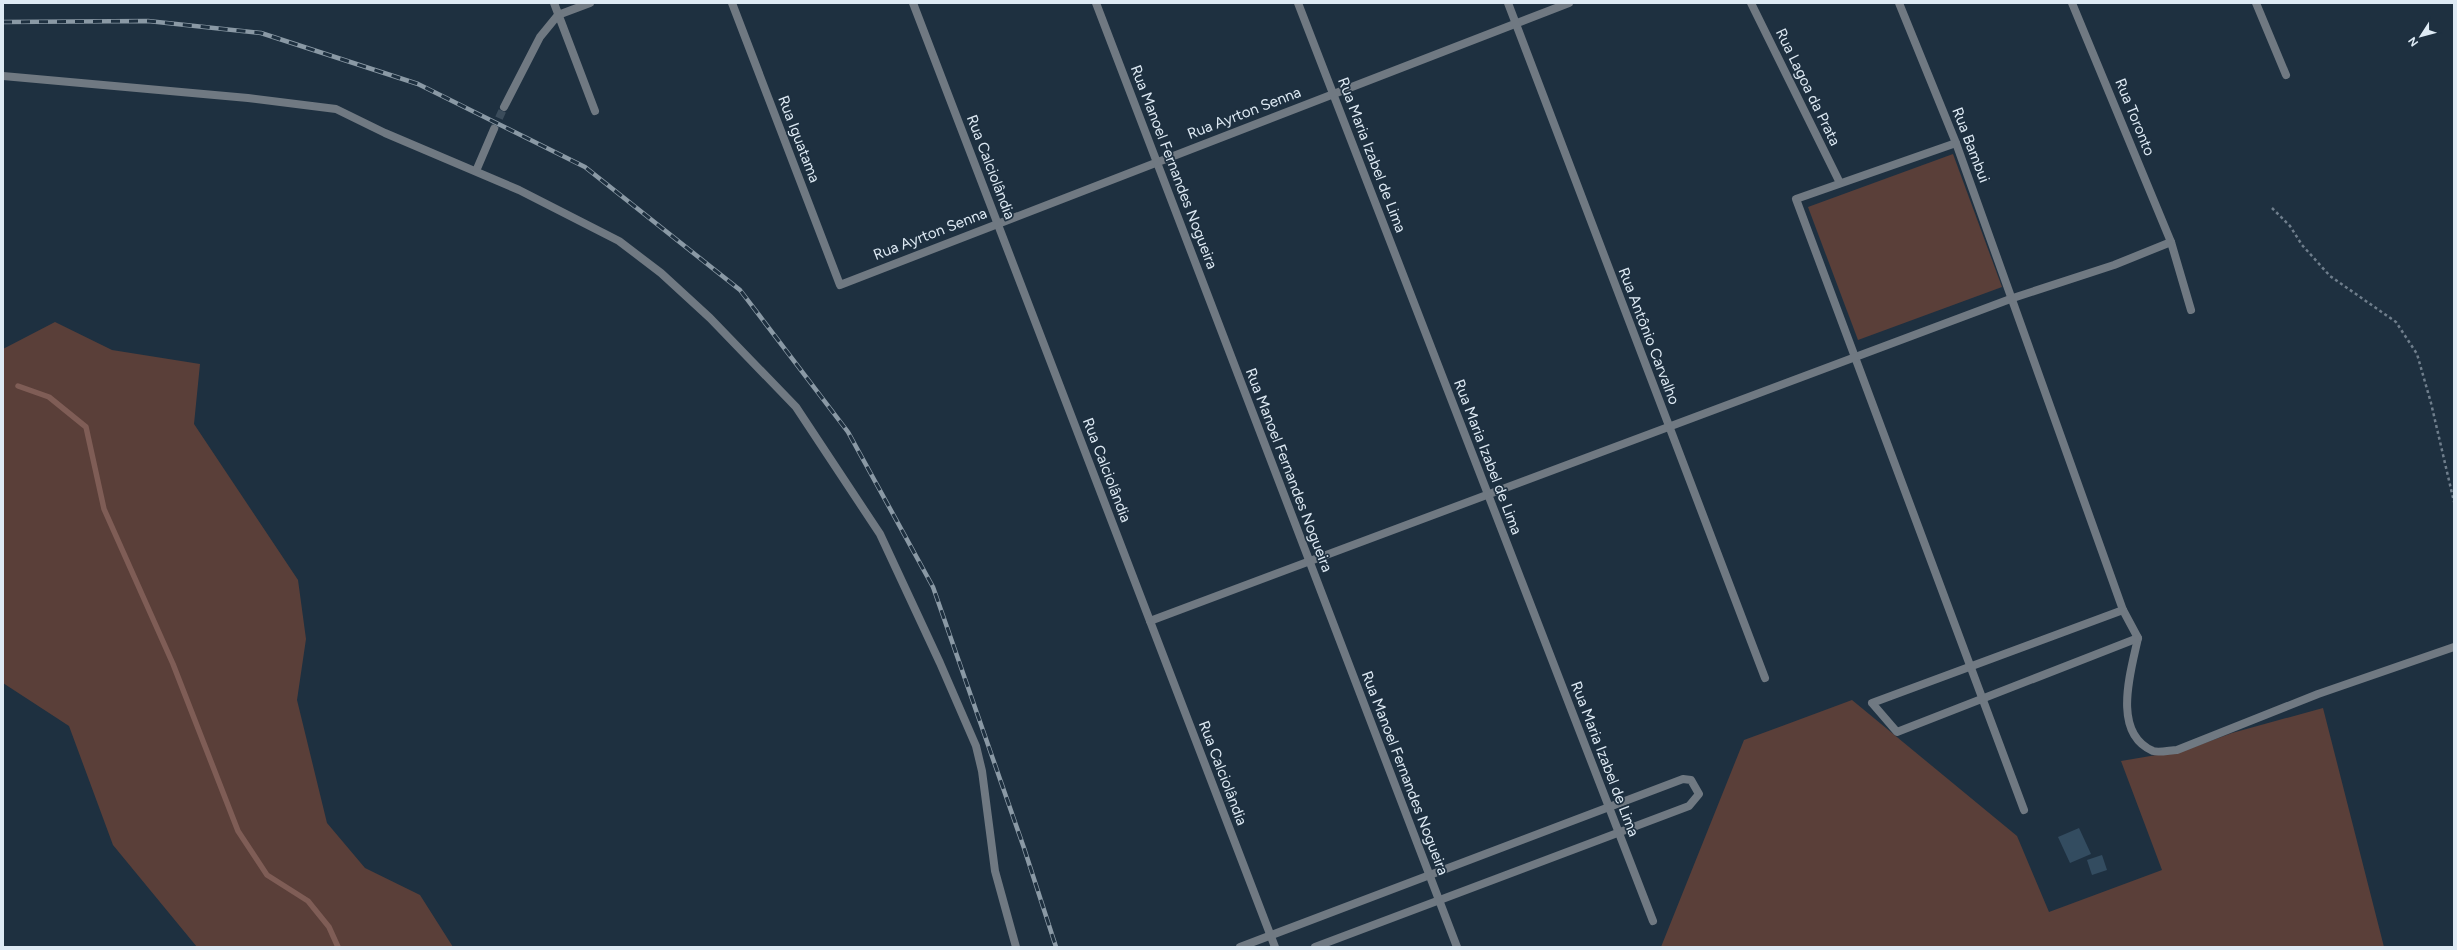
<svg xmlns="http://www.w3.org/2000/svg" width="2457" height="950" viewBox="0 0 2457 950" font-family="Figtree,sans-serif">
	<rect width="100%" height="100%" fill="#1e3040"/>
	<g fill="#5a3f39">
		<path d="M1953,154L2002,287L1858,340L1808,207Z"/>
		<path d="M55,322L112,350L200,364L194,424L298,580L306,639L297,700L327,823L365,868L420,895L453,947H197L113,845L69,726L3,683V349Z"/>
		<path d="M1852,700L2017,836L2049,912L2162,870L2121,761L2186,750L2232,733L2323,708L2384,947H1661L1744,740Z"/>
	</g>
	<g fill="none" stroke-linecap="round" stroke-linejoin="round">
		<path stroke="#7f5d56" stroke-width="5.5" d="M18,386L49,397L86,427L104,509L173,664L238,831L267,875L308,901L329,927L338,947"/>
	</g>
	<g fill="#334c60">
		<path d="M2079,828L2091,854L2070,863L2058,837Z"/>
		<path d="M2102,855L2107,870L2092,875L2087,860Z"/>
	</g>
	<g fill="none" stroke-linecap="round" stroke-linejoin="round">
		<path stroke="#3b4c5b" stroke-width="8" stroke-dasharray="8 4" stroke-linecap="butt" d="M494,129L504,107"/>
		<path stroke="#6f7e8c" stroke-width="2.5" stroke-dasharray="3 3" stroke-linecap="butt" d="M2272,208L2290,226L2302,245L2330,276L2396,322L2417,354L2431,403L2454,502"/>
		<g stroke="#707982" stroke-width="8">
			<path d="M554,3L595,111"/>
			<path d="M732,3L840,285L1569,3"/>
			<path d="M913,3L1275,947"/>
			<path d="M1298,3L1653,921"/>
			<path d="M1508,3L1765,678"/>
			<path d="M1751,3L1840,183"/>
			<path d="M1899,3L1956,143L2123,610L2138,638C2131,671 2111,733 2153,751C2159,753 2171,750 2177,750L2318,694L2454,647"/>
			<path d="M2072,3L2171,242"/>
			<path d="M2256,3L2286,75"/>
			<path d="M3,76L248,98L336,109L385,133L519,190L619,241L661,273L710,318L796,407L880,534L940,663L976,746L982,771L995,871L1016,947"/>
			<path d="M504,107L540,37L558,15L590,3"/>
			<path d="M1956,143L1796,199L2024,810"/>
			<path d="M476,171L494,129"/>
			<path d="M2123,610L1872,703L1897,732L2138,638"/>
			<path d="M1150,621L2013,298L2114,265L2171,242L2191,310"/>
			<path d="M1240,947L1683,779L1691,780L1699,794L1689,806L1315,947"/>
		</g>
		<path stroke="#707982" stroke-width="8" d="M1096,3L1457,947"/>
		<defs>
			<path id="rail" d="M3,22L148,21L261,33L418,84L585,167L740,290L848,432L933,587L1024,848L1056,947"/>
		</defs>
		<use href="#rail" stroke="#8a99a5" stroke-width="4.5"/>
		<use href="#rail" stroke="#1e3040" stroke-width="3" stroke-dasharray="9" stroke-linecap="butt"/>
	</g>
	<g text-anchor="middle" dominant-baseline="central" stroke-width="3.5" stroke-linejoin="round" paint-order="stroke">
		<g font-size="15" fill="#deeaf4" stroke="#1e3040">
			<text transform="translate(1808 87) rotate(64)">Rua Lagoa da Prata</text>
			<text transform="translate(1244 113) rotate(-21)">Rua Ayrton Senna</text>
			<text transform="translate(2135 117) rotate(68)">Rua Toronto</text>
			<text transform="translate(799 139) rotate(69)">Rua Iguatama</text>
			<text transform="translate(1971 145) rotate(69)">Rua Bambui</text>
			<text transform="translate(1372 155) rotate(69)">Rua Maria Izabel de Lima</text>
			<text transform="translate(991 167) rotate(69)">Rua Calciolândia</text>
			<text transform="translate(1174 167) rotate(69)">Rua Manoel Fernandes Nogueira</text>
			<text transform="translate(930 234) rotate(-21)">Rua Ayrton Senna</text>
			<text transform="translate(1649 336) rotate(69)">Rua Antônio Carvalho</text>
			<text transform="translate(1488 457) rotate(69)">Rua Maria Izabel de Lima</text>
			<text transform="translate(1107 470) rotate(69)">Rua Calciolândia</text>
			<text transform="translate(1289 470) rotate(69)">Rua Manoel Fernandes Nogueira</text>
			<text transform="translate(1605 759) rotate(69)">Rua Maria Izabel de Lima</text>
			<text transform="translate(1223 773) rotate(69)">Rua Calciolândia</text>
			<text transform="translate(1405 773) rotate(69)">Rua Manoel Fernandes Nogueira</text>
		</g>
	</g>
	<rect width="2457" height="950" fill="none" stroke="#deeaf4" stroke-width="8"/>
	<g transform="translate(2421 36) rotate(234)" stroke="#1e3040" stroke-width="3" paint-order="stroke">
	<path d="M0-3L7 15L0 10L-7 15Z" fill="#deeaf4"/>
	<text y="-6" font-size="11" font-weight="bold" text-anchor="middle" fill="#deeaf4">N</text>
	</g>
</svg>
